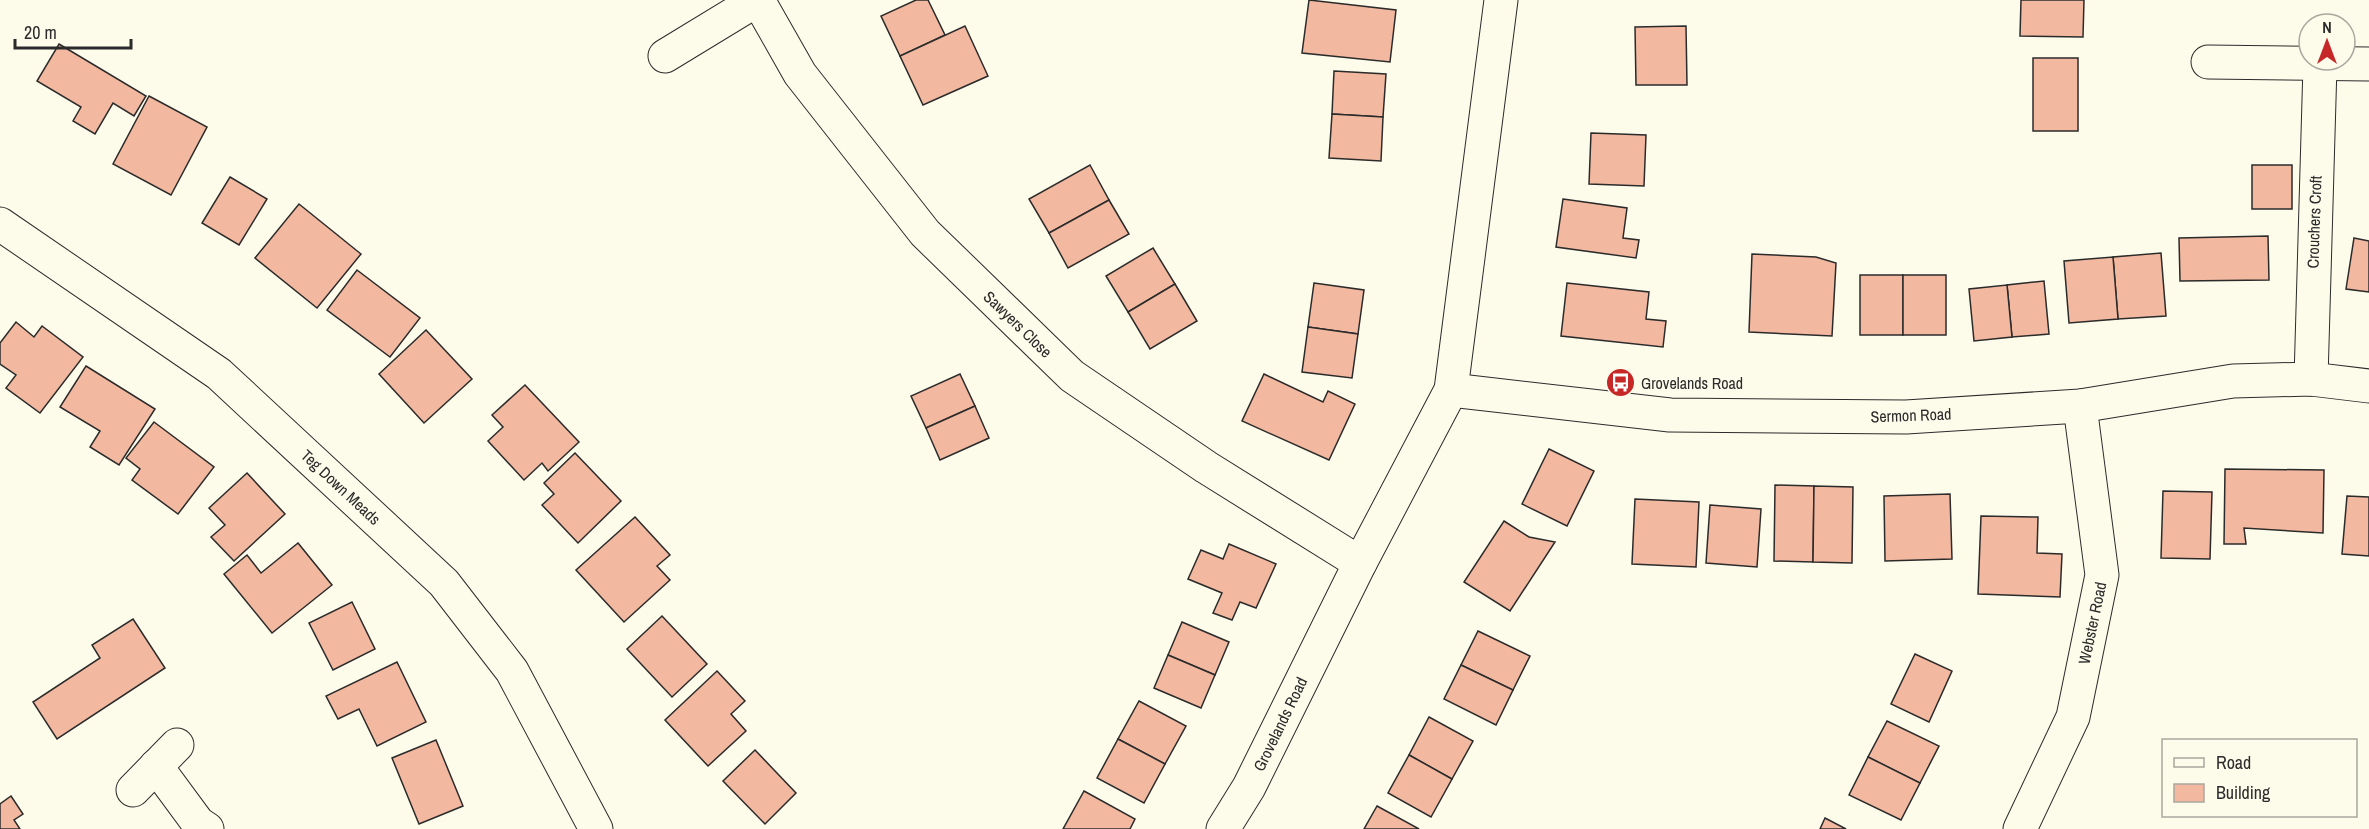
<svg xmlns="http://www.w3.org/2000/svg" width="2369" height="829" viewBox="0 0 2369 829" font-family="'Archivo Narrow',sans-serif">
	<rect width="100%" height="100%" fill="#fdfbea"/>
	<g fill="#f2b8a0" stroke="#2b2b2b" stroke-width="1.5">
		<path d="M916,0H928L945,35L900,56L881,16Z"/>
		<path d="M1309,0L1396,10L1390,62L1302,53Z"/>
		<path d="M2021,0H2084L2083,37L2020,36Z"/>
		<path d="M965,26L988,76L923,105L900,56Z"/>
		<path d="M1686,26L1687,85H1636L1635,27Z"/>
		<path d="M59,44L146,96L134,116L113,103L95,134L73,121L81,107L37,81Z"/>
		<rect x="2033" y="58" width="45" height="73"/>
		<path d="M1334,71L1386,74L1383,117L1332,114Z"/>
		<path d="M149,96L207,127L171,195L113,164Z"/>
		<path d="M1332,114L1383,117L1381,161L1329,158Z"/>
		<path d="M1591,133L1646,135L1644,186L1589,184Z"/>
		<path d="M1090,165L1109,200L1049,233L1029,199Z"/>
		<rect x="2252" y="165" width="40" height="44"/>
		<path d="M230,177L267,199L239,245L202,223Z"/>
		<path d="M1563,199L1627,208L1623,238L1639,240L1636,258L1556,247Z"/>
		<path d="M1109,200L1129,234L1068,268L1049,233Z"/>
		<path d="M299,204L361,254L317,308L255,258Z"/>
		<path d="M2268,236L2269,280L2180,281L2179,238Z"/>
		<path d="M2354,238L2369,241V292L2346,289Z"/>
		<path d="M1153,248L1175,284L1128,312L1106,276Z"/>
		<path d="M2161,253L2166,316L2118,319L2113,257Z"/>
		<path d="M1752,254L1816,257L1836,263L1832,336L1749,332Z"/>
		<path d="M2113,257L2118,319L2069,323L2064,261Z"/>
		<path d="M357,270L420,318L390,357L327,310Z"/>
		<rect x="1860" y="275" width="43" height="60"/>
		<rect x="1903" y="275" width="43" height="60"/>
		<path d="M2044,281L2049,334L2012,337L2007,285Z"/>
		<path d="M1314,283L1364,290L1358,334L1308,327Z"/>
		<path d="M1567,283L1649,292L1646,319L1666,321L1663,347L1561,336Z"/>
		<path d="M1175,284L1197,321L1150,349L1128,312Z"/>
		<path d="M2007,285L2012,337L1974,341L1969,289Z"/>
		<path d="M16,322L34,337L42,326L83,357L40,413L6,388L16,375L0,364V343Z"/>
		<path d="M1308,327L1358,334L1352,378L1302,372Z"/>
		<path d="M426,330L472,379L424,423L379,374Z"/>
		<path d="M86,366L155,409L119,465L90,447L100,431L60,407Z"/>
		<path d="M960,374L975,406L926,428L911,396Z"/>
		<path d="M1264,374L1323,402L1328,391L1355,404L1329,460L1242,421Z"/>
		<path d="M525,385L579,442L548,471L542,463L524,480L488,441L503,427L492,415Z"/>
		<path d="M975,406L989,438L940,460L926,428Z"/>
		<path d="M154,422L214,467L178,514L132,480L140,469L126,458Z"/>
		<path d="M1549,449L1594,471L1567,526L1522,504Z"/>
		<path d="M575,453L621,501L578,543L542,505L554,494L544,483Z"/>
		<path d="M2225,469L2324,470L2323,533L2244,528L2246,544H2224Z"/>
		<path d="M247,473L285,514L234,561L211,537L225,525L209,508Z"/>
		<path d="M1775,485L1814,486L1813,562L1774,561Z"/>
		<path d="M1814,486L1853,487L1852,563L1813,562Z"/>
		<path d="M2163,491L2212,492L2210,559L2161,558Z"/>
		<path d="M1950,494L1952,559L1885,561L1884,496Z"/>
		<path d="M2347,496L2369,497V556L2342,554Z"/>
		<path d="M1635,499L1699,502L1696,567L1632,564Z"/>
		<path d="M1710,505L1761,509L1757,567L1706,563Z"/>
		<path d="M1981,516L2038,517L2037,553L2062,554L2060,597L1978,594Z"/>
		<path d="M635,517L670,555L657,566L670,580L624,622L576,570Z"/>
		<path d="M1504,521L1529,537L1555,542L1510,611L1464,582Z"/>
		<path d="M298,543L332,585L272,633L224,574L247,555L261,573Z"/>
		<path d="M1229,544L1276,564L1256,608L1240,602L1232,620L1213,613L1222,593L1188,579L1201,550L1223,559Z"/>
		<path d="M352,602L375,649L333,670L309,623Z"/>
		<path d="M662,616L707,664L672,697L627,649Z"/>
		<path d="M133,619L165,668L57,739L33,702L100,658L92,645Z"/>
		<path d="M1182,622L1229,642L1215,675L1168,655Z"/>
		<path d="M1478,631L1530,656L1513,690L1461,665Z"/>
		<path d="M1915,654L1952,671L1929,722L1891,704Z"/>
		<path d="M1168,655L1215,675L1201,708L1154,688Z"/>
		<path d="M397,662L426,722L377,746L359,709L338,719L326,696Z"/>
		<path d="M1461,665L1513,690L1496,725L1444,699Z"/>
		<path d="M717,671L745,701L731,714L746,731L708,766L665,720Z"/>
		<path d="M1139,701L1186,726L1165,764L1118,739Z"/>
		<path d="M1429,717L1473,741L1452,779L1409,755Z"/>
		<path d="M1887,721L1939,746L1920,783L1868,757Z"/>
		<path d="M1118,739L1165,764L1144,803L1097,778Z"/>
		<path d="M436,740L463,806L419,824L392,758Z"/>
		<path d="M755,750L796,793L765,824L723,781Z"/>
		<path d="M1409,755L1452,779L1431,817L1388,793Z"/>
		<path d="M1868,757L1920,783L1901,820L1849,795Z"/>
		<path d="M1084,791L1135,819L1130,829H1063Z"/>
		<path d="M11,796L23,814L14,820L20,829H0V804Z"/>
		<path d="M1377,806L1419,829H1364Z"/>
		<path d="M1825,818L1846,829H1820Z"/>
	</g>
	<g fill="none" stroke-linecap="round" stroke-linejoin="round">
		<defs>
			<g id="street">
				<path d="M758,0L800,74L925,233L1072,376L1206,467L1360,563"/>
				<path d="M665,56L757,0"/>
				<path d="M2208,62L2369,64"/>
				<path d="M0,224L219,374L444,583L512,671L596,829"/>
				<path d="M2311,379L2320,65"/>
				<path d="M1451,390L1670,415L1906,417L2080,406L2233,381L2311,379L2369,386"/>
				<path d="M156,766L198,823L207,829"/>
				<path d="M133,790L177,745"/>
				<path d="M1223,829L1249,787L1360,563L1451,390L1501,0"/>
				<path d="M2020,829L2073,717L2102,575L2080,406"/>
			</g>
		</defs>
		<use href="#street" stroke="#2b2b2b" stroke-width="35"/>
		<use href="#street" stroke="#fdfbea" stroke-width="33"/>
	</g>
	<defs>
		<symbol id="bus-disc" viewBox="-11 -11 22 22"><circle r="9.5" fill="#c62828" stroke="#fdfbea"/><path d="M-5-6H5V4H4V6H2V4H-2V6H-4V4H-5ZM-3.5-4V0h7V-4ZM-3.5 1.2v1.5H-2V1.2ZM2 1.2v1.5H3.5V1.2Z" fill="#fff"/></symbol>
	</defs>
	<g fill-rule="evenodd">
		<use href="#bus-disc" x="1604" y="366" width="33" height="33"/>
	</g>
	<g text-anchor="middle" dominant-baseline="central" stroke-width="4.5" stroke-linejoin="round" paint-order="stroke">
		<g font-size="16" fill="#2b2b2b" stroke="#fdfbea">
			<text transform="translate(2314 222) rotate(-88)">Crouchers Croft</text>
			<text transform="translate(1018 324) rotate(44)">Sawyers Close</text>
			<text transform="translate(1911 415) rotate(-2)">Sermon Road</text>
			<text transform="translate(341 487) rotate(43)">Teg Down Meads</text>
			<text transform="translate(2092 623) rotate(-78)">Webster Road</text>
			<text transform="translate(1280 724) rotate(-64)">Grovelands Road</text>
		</g>
		<g font-size="16" fill="#2b2b2b" stroke="#fdfbea" text-anchor="start">
			<text x="1641" y="383">Grovelands Road</text>
		</g>
	</g>
	<rect x="2162" y="739" width="195" height="78" fill="#fdfbea" stroke="#a9a89e" stroke-width="1.5"/>
	<rect x="2174" y="758" width="30" height="9" fill="#fdfbea" stroke="#a9a89e" stroke-width="1.5"/>
	<text x="2216" y="769" font-size="18" fill="#2b2b2b">Road</text>
	<rect x="2174" y="784" width="30" height="18" fill="#f2b8a0" stroke="#a9a89e" stroke-width="1.5"/>
	<text x="2216" y="799" font-size="18" fill="#2b2b2b">Building</text>
	<g transform="translate(2327 42)"><circle r="28" fill="#fdfbea" stroke="#a9a89e" stroke-width="1.5"/>
	<path d="M0-4.5L10 22L0 15L-10 22Z" fill="#c62828"/>
	<text y="-9" font-size="16" font-weight="bold" text-anchor="middle" fill="#2b2b2b">N</text>
	</g>
	<path d="M15 39v9h116v-9" fill="none" stroke="#2b2b2b" stroke-width="3"/>
	<text x="24" y="39" font-size="18" fill="#2b2b2b" stroke="#fdfbea" stroke-width="4.5" paint-order="stroke">20 m</text>
</svg>
